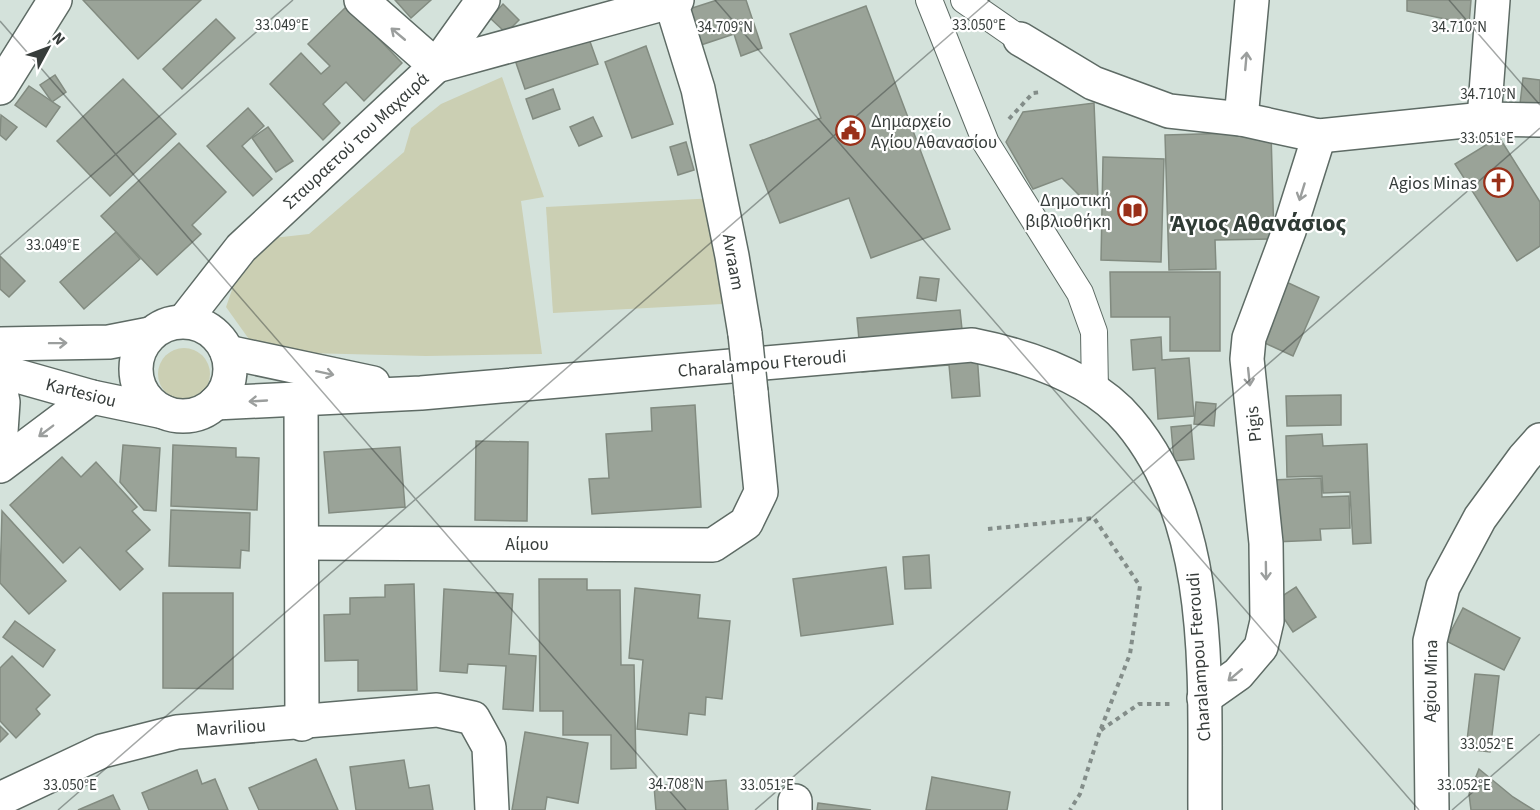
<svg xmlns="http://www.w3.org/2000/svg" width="1540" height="810" viewBox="0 0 1540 810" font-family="'Source Sans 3',sans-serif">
	<rect width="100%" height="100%" fill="#d4e2db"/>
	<g fill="#cbcfb3">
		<path d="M502,77L544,197L521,201L542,354L426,356L306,353L251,342L226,307L240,267L273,238L309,234L404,152L411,128L441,104Z"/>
		<path d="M716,198L722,304L553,313L546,207Z"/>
		<circle cx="184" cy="374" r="26"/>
	</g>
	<g fill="#9aa398" stroke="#828b80" stroke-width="1.5">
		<path d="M83,0H201L138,59Z"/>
		<path d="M395,0H431L411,18Z"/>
		<path d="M717,0H746L762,48L741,56L734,34L692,48L680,12Z"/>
		<path d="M1407,0H1471L1469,24L1407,11Z"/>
		<path d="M503,4L519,20L506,33L490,18Z"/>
		<path d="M347,6L402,63L364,101L346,82L323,104L340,123L323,140L270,84L301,53L321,74L330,66L308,44Z"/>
		<path d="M866,6L950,229L871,258L849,198L780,223L750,145L821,118L790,34Z"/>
		<path d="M216,19L235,38L182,89L163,69Z"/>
		<path d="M588,36L598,64L525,89L515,60Z"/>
		<path d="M646,46L673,124L632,138L605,62Z"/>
		<path d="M55,75L66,92L52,102L40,85Z"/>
		<path d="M1523,78L1540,80V106L1520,104Z"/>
		<path d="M123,79L176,134L110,196L57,141Z"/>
		<path d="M29,86L60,107L46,127L15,105Z"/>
		<path d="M553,89L560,109L533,119L526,99Z"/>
		<path d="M1094,103L1098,198L1081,197L1062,178L1033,189L1006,142L1023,112Z"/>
		<path d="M248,108L264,126L242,146L272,179L253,196L207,146Z"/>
		<path d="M1,115L17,127L6,140L0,135Z"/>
		<path d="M593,117L602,136L579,146L570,127Z"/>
		<path d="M268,127L293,161L276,172L252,138Z"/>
		<path d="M1271,132L1274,239L1215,240L1216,269L1169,270L1165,135Z"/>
		<path d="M1499,137L1540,202V246L1517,261L1455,164Z"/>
		<path d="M686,142L694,170L678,175L670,147Z"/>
		<path d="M179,143L226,192L192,225L201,234L157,275L101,216Z"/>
		<path d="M1103,157L1164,159L1161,262L1101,260Z"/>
		<path d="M116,232L140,259L84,309L60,282Z"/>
		<path d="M0,256L25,281L9,297L0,289Z"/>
		<path d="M1110,272H1220V351H1170V317H1111Z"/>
		<path d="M920,277L939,279L936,301L917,298Z"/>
		<path d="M1282,280L1319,297L1293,356L1256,339Z"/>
		<path d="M960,310L963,339H976L980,396L952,398L949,365L862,372L857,318Z"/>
		<path d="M1161,337L1162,360L1189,358L1194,416L1158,419L1155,368L1133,370L1131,340Z"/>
		<path d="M1341,395V425L1287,426L1286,396Z"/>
		<path d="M1196,402L1216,404L1214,426L1194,424Z"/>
		<path d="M695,405L701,507L592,514L589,479L609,478L606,434L652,431L651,408Z"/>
		<path d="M1191,425L1194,459L1174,461L1171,427Z"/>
		<path d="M1322,434L1323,446L1367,444L1371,543L1353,544L1350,492L1323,493L1322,476L1287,477L1286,436Z"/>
		<path d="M476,441L528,442L527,521L475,520Z"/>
		<path d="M123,445L160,448L156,511L144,510L120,482Z"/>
		<path d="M173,445L236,448V457L259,458L257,510L171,506Z"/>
		<path d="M400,447L405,507L329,513L324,452Z"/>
		<path d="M62,457L81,477L96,462L137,507L132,511L150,530L126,551L143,569L120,590L80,547L63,563L10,505Z"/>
		<path d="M1321,478L1322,497L1349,496L1350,528L1320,529L1321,540L1274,542L1272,480Z"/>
		<path d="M171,510L250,513L249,551L241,550L240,568L169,566Z"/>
		<path d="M2,511L66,581L29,614L0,583Z"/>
		<path d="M929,555L931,588L905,589L903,557Z"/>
		<path d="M886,567L893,624L801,636L793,579Z"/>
		<path d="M539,579H587V590H620L621,665H634L636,768L611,769V735H563V711H540Z"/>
		<path d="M414,584L417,690L358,691V660L325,661L324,615L350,614V598L385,597V585Z"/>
		<path d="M1296,587L1316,617L1293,632L1273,602Z"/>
		<path d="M635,588L700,595L698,618L730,621L722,699L706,697L705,715L689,713L687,735L637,729L643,660L629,658Z"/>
		<path d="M444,589L513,594L509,654L536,656L533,711L503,709L506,666L468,664L467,673L440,671Z"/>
		<path d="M163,593H233V689L163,688Z"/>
		<path d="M1463,608L1520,638L1504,670L1446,641Z"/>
		<path d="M15,621L55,650L43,667L3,637Z"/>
		<path d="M12,656L50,695L36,709L40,714L16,738L0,721V668Z"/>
		<path d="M1475,674L1499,676L1490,752L1466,749Z"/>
		<path d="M0,726L8,734L0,742Z"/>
		<path d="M525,732L588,743L578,803L547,797L545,810H512Z"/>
		<path d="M316,759L338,810H259L249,788Z"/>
		<path d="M404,760L409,788L429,785L433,810H356L350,767Z"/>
		<path d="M1479,769L1513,797L1534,810H1471L1469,794Z"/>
		<path d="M197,770L202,784L215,779L228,810H149L142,793Z"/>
		<path d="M932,777L1010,792L1007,810H926Z"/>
		<path d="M726,780L728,810H656L654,786Z"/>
		<path d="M113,795L120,810H78Z"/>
		<path d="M818,803L871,810H817Z"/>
	</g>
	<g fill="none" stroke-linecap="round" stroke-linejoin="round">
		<defs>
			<g id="pedestrian">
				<path d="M929,0L986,143L1080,293L1094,332L1095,391"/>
				<path d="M964,0L1020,39"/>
			</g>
			<g id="minor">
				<path d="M671,2L698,89L732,256L745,334"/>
				<path d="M1020,39L1093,83L1169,111L1241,119L1319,136L1484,119L1540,120"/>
				<path d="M436,66L677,0"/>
				<path d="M0,88L55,0"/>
				<path d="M1241,119L1252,0"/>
				<path d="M1484,119L1493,0"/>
				<path d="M0,387L3,402L0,447"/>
				<path d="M301,398L302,724"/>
				<path d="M0,466L92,397"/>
				<path d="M302,543L713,545L746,523L761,492L751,392"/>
				<path d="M1204,698L1238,674L1261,647L1267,621L1266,543L1247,359L1249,338L1289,231L1319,136"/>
				<path d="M0,799L102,751L177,732L437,710L473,718L489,747L492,810"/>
				<path d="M795,801V810"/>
				<path d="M1432,810L1430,641L1443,587L1480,518L1524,458L1540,440"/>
			</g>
			<g id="tertiary">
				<path d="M361,0L436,66"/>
				<path d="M184,321L241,248L436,66L483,0"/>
				<circle cx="183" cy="369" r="47"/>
				<path d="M0,344L109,342L150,334"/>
				<path d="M227,352L373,383"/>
				<path d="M0,371L92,397L164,412"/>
				<path d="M215,403L421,393L972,345C1027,356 1092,377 1129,421C1216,524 1204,684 1205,810"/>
			</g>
		</defs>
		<use href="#pedestrian" stroke="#5e6b65" stroke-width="28"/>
		<use href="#minor" stroke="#5e6b65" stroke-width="36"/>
		<use href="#tertiary" stroke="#5e6b65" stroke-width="36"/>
		<g stroke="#838d89" stroke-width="4" stroke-dasharray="4.5 4.5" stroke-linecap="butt">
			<path d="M1009,119L1033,93L1041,92"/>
			<path d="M988,529L1094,518L1140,586L1130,654L1100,731L1080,794L1070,810"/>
			<path d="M1101,730L1139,704H1172"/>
		</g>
		<use href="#pedestrian" stroke="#fff" stroke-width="26"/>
		<use href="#minor" stroke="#fff" stroke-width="33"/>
		<use href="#tertiary" stroke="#fff" stroke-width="33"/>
		<defs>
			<path id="minor-bridge" d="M745,334L751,392"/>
		</defs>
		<use href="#minor-bridge" stroke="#5e6b65" stroke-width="36" stroke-linecap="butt"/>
		<use href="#minor-bridge" stroke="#fff" stroke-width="33"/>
	</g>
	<defs><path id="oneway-shaft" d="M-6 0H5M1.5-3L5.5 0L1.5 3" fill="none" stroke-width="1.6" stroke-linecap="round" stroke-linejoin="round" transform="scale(1.5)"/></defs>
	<g stroke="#9b9e9d">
		<use href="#oneway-shaft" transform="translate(398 34) rotate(-140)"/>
		<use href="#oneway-shaft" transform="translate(1246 61) rotate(-85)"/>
		<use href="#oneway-shaft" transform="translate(1302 192) rotate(107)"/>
		<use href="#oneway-shaft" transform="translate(58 343) rotate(-1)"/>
		<use href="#oneway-shaft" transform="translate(325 373) rotate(12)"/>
		<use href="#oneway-shaft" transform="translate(1249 377) rotate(84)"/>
		<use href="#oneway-shaft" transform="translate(258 401) rotate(177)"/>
		<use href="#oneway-shaft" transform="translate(46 431) rotate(143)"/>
		<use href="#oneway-shaft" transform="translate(1266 571) rotate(89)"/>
		<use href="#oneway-shaft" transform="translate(1235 675) rotate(140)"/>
	</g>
	<path fill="none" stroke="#373d3b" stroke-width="1.5" stroke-opacity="0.45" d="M715,0L1419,810M1449,0L1540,105M0,21L686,810M0,255L293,0M58,810L990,0M755,810L1540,128M1452,810L1540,734"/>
	<defs>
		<symbol id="civic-ring" viewBox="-11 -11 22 22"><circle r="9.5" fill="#fff" stroke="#993019" stroke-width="1.5"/><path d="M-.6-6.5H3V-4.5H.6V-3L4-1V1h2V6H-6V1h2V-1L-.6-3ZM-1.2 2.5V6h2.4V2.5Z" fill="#993019"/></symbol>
		<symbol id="church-ring" viewBox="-11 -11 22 22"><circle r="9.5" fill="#fff" stroke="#993019" stroke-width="1.5"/><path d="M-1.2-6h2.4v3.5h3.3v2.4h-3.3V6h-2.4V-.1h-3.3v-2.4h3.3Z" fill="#993019"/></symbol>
		<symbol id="library-ring" viewBox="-11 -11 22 22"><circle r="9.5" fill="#fff" stroke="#993019" stroke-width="1.5"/><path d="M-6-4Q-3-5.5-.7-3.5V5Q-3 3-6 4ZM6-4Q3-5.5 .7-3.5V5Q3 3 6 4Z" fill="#993019"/></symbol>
	</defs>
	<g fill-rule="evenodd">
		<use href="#civic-ring" x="834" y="114" width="33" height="33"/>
		<use href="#church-ring" x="1482" y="166" width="33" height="33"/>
		<use href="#library-ring" x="1116" y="194" width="33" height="33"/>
	</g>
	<g text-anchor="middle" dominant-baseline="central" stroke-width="4.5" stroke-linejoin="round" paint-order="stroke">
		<g font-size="18" fill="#373d3b" stroke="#fff" text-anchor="end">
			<text x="871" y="121" text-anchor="start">Δημαρχείο<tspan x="871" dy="21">Αγίου Αθανασίου</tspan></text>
			<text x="1477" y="183">Agios Minas</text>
			<text x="1111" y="200">Δημοτική<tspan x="1111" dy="21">βιβλιοθήκη</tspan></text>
		</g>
		<g font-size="18" fill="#373d3b" stroke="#fff">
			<text transform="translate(356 141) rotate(-43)">Σταυραετού του Μαχαιρά</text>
			<text transform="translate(733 262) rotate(80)">Avraam</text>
			<text transform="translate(762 364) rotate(-5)">Charalampou Fteroudi</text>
			<text transform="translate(81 393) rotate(14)">Kartesiou</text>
			<text transform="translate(1254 424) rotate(-96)">Pigis</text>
			<text x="527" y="544">Αίμου</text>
			<text transform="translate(1199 657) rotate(-94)">Charalampou Fteroudi</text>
			<text transform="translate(1431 681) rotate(-89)">Agiou Mina</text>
			<text transform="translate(231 728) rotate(-4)">Mavriliou</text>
		</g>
		<g font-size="24" font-weight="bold" fill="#2f3b35" stroke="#fff">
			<text x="1258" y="223">Άγιος Αθανάσιος</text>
		</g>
	</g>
	<g font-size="15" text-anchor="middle" fill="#373d3b" stroke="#fff" stroke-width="4.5" stroke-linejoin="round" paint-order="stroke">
		<text x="282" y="30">33.049°E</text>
		<text x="979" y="30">33.050°E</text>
		<text x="1459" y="32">34.710°N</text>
		<text x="725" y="32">34.709°N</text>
		<text x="1488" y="99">34.710°N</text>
		<text x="1487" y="143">33.051°E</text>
		<text x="53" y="250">33.049°E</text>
		<text x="1487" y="749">33.052°E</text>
		<text x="676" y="789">34.708°N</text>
		<text x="70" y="790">33.050°E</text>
		<text x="767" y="790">33.051°E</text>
		<text x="1464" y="790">33.052°E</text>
	</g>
	<g transform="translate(48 48) rotate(49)" stroke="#ffffff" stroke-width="4.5" paint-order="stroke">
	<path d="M0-4.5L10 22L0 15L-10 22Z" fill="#373d3b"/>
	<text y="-9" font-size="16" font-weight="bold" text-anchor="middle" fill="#373d3b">N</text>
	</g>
</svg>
